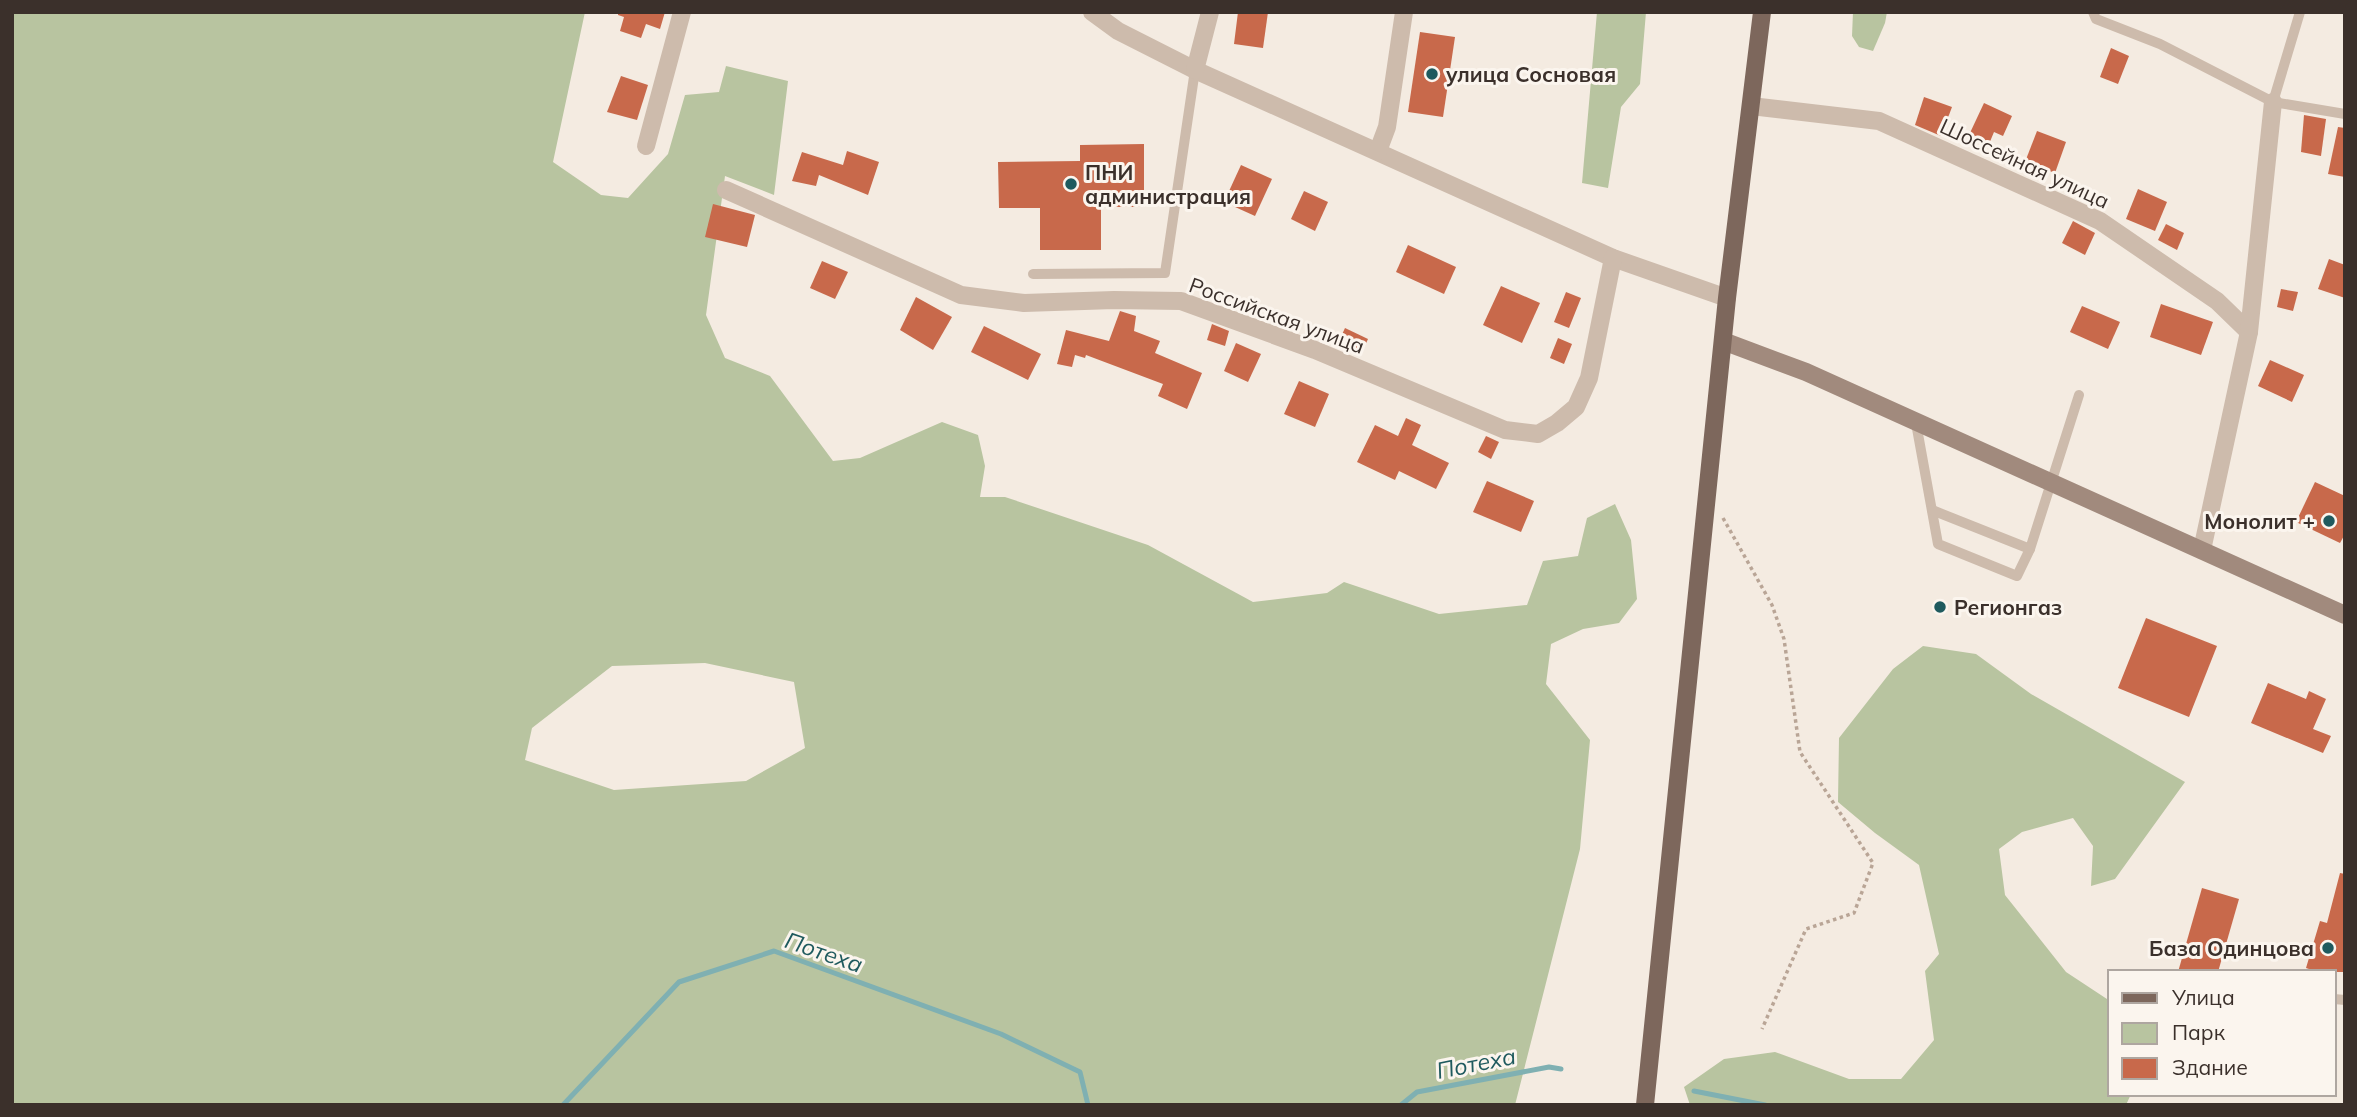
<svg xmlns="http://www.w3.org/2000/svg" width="2357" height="1117" viewBox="0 0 2357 1117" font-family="Mulish,sans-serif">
	<rect width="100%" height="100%" fill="#f4ebe1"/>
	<g fill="#b8c4a0" fill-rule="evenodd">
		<path d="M12,12H585L553,162L601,195L628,198L668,154L685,95L719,92L726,66L788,81L774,195L725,176L706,315L725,358L770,376L833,461L860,458L942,422L978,435L985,466L980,497H1005L1148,545L1253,602L1327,593L1344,582L1439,614L1527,605L1543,561L1578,556L1587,518L1615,504L1631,540L1637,599L1619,623L1583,629L1551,644L1546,684L1590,740L1580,849L1515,1105H12ZM705,663L794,682L805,748L746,781L614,790L525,760L532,728L612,666Z"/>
		<path d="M1597,12H1646L1640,84L1621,107L1608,188L1582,183Z"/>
		<path d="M1853,12H1887L1885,23L1873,51L1859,47L1852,36Z"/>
		<path d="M1923,646L1976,654L2031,694L2185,782L2115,879L2091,886L2093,846L2073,818L2022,832L1999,849L2005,895L2066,972L2110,1001V1094H2131L2126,1105H1690L1684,1087L1724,1059L1775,1052L1849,1079H1901L1934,1040L1925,971L1939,954L1919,865L1875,833L1838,802L1839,738L1893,669Z"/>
	</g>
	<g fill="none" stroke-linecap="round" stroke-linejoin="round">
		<g stroke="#7fb0b2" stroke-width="5">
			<path d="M1694,1091L1765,1105"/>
			<path d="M563,1105L679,982L774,951L1001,1034L1080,1072L1088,1105"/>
			<path d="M1401,1105L1417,1092L1549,1067L1561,1069"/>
		</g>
	</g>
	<g fill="#c8694b">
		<path d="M618,12H665L660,29L646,24L641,38L620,31L624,17L618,15Z"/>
		<path d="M1238,12H1268L1263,48L1234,44Z"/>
		<path d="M1420,32L1455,37L1443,117L1408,112Z"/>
		<path d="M2111,48L2129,56L2118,84L2100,77Z"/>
		<path d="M621,76L648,85L637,120L607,112Z"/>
		<path d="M1924,97L1952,107L1941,136L1915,125Z"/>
		<path d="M1984,103L2012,116L2003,136L1994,132L1989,144L1969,135Z"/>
		<path d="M2304,115L2326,119L2321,156L2301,152Z"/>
		<path d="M2338,127L2345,128V177L2328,174Z"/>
		<path d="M2037,131L2066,142L2055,173L2025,162Z"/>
		<path d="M1144,144V207H1101V250H1040V208H999L998,162L1080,161V145Z"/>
		<path d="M847,151L879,162L868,195L819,175L816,186L792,181L802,152L843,165Z"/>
		<path d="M1241,165L1272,179L1255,216L1224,202Z"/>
		<path d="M2138,189L2167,202L2155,231L2126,219Z"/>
		<path d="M1304,191L1328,202L1315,231L1291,219Z"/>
		<path d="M713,204L755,215L747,247L705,237Z"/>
		<path d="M2073,221L2095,233L2085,255L2062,243Z"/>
		<path d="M2166,224L2184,233L2177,250L2158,240Z"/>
		<path d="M1408,245L1456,267L1444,294L1396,272Z"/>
		<path d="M2329,259L2345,265V298L2318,289Z"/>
		<path d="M822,261L848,272L835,299L810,288Z"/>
		<path d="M1501,286L1540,303L1522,343L1483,325Z"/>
		<path d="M2281,289L2298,292L2293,311L2277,307Z"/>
		<path d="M1566,292L1581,298L1569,328L1554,322Z"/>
		<path d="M916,297L952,317L933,350L900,330Z"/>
		<path d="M2161,304L2213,322L2201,355L2150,337Z"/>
		<path d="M2082,306L2120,322L2108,349L2070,332Z"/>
		<path d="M1120,311L1136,316L1134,331L1160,341L1155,353L1202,373L1187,409L1158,396L1163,384L1086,355L1085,358L1075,355L1072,367L1057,364L1066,330L1109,341Z"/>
		<path d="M1212,324L1229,331L1225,346L1207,340Z"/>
		<path d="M984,326L1041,354L1028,380L971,352Z"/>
		<path d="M1345,328L1368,339L1362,352L1339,341Z"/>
		<path d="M1558,338L1572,344L1564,364L1550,358Z"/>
		<path d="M1236,343L1261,354L1248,382L1224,371Z"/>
		<path d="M2270,360L2304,375L2292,402L2258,386Z"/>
		<path d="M1299,381L1329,394L1315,427L1284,414Z"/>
		<path d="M1406,418L1421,425L1412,445L1449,463L1436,489L1399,471L1395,480L1357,462L1375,425L1398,436Z"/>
		<path d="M1486,436L1499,442L1491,459L1478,452Z"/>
		<path d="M1487,481L1534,501L1521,532L1473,512Z"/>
		<path d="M2315,482L2345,496V534L2340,543L2296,522Z"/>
		<path d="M2146,618L2217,646L2189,717L2118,688Z"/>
		<path d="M2268,683L2306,699L2309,691L2326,699L2313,729L2331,736L2323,753L2251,723Z"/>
		<path d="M2340,873L2345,874V972H2318L2306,968L2320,921L2327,923Z"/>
		<path d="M2202,888L2239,899L2218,972H2178Z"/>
	</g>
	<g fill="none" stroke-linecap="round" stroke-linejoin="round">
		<path stroke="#b9a596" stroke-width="3.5" stroke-dasharray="3.5 3.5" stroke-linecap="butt" d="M1723,518L1772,605L1784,639L1800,752L1873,863L1854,913L1806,929L1762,1029"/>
		<g stroke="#cdbbac" stroke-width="10">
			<path d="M2093,12L2096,19L2160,44L2273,102L2345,114"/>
			<path d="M2273,102L2300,12"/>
			<path d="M1033,274L1165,273L1195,70"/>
			<path d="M1916,423L1938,544L2017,576L2030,549L2079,395"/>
			<path d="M1932,510L2030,549"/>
			<path d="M2334,999L2345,1000"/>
		</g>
		<g stroke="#cdbbac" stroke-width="18">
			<path d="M1092,12L1118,31L1195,70L1613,258L1727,298"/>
			<path d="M1195,70L1210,12"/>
			<path d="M1751,106L1879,121L2100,221L2217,301L2249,332"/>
			<path d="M646,146L682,12"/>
			<path d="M1378,151L1387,127L1404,12"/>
			<path d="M726,190L961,295L1024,303L1114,300L1181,301L1315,350L1505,430L1538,434L1557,423L1576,407L1589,378L1613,258"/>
			<path d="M2202,550L2249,332L2273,102"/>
		</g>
		<path stroke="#a18a7d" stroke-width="18" d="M1723,341L1806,372L2345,615"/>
		<path stroke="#7d675c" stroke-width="18" d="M1645,1105L1727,298L1762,12"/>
	</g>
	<g fill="#1f5a5e" stroke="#fbf5ee" stroke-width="2.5">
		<circle cx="1432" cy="74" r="7"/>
		<circle cx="1071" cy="184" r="7"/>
		<circle cx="2329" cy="521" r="7"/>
		<circle cx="1940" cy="607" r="7"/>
		<circle cx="2328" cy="948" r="7"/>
	</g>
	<g text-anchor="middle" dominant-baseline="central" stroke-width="6" stroke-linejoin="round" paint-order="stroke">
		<g font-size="21" font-weight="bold" fill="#3b302b" stroke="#fbf5ee" text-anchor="start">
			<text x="1446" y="74">улица Сосновая</text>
			<text x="1085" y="172">ПНИ<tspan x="1085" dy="24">администрация</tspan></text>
			<text x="2315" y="521" text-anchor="end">Монолит +</text>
			<text x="1954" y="607">Регионгаз</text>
			<text x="2314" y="948" text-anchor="end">База Одинцова</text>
		</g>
		<g font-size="21" fill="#3b302b" stroke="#fbf5ee">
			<text transform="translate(2025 163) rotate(25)">Шоссейная улица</text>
			<text transform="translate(1277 315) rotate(20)">Российская улица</text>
		</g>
		<g font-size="23" font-style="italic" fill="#1f5a5e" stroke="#fbf5ee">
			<text transform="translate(824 952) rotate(19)">Потеха</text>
			<text transform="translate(1476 1063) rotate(-11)">Потеха</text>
		</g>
	</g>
	<rect width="2357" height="1117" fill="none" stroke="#3b302b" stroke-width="28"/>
	<rect x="2108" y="970" width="228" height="126" fill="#fbf5ee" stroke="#aea6a0" stroke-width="2"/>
	<rect x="2122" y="993" width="35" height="10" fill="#7d675c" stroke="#aea6a0" stroke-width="2"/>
	<text x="2172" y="1005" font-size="21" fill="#3b302b">Улица</text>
	<rect x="2122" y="1023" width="35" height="21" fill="#b8c4a0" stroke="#aea6a0" stroke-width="2"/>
	<text x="2172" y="1040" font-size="21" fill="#3b302b">Парк</text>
	<rect x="2122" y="1058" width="35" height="21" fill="#c8694b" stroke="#aea6a0" stroke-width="2"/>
	<text x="2172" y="1075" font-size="21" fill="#3b302b">Здание</text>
</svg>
